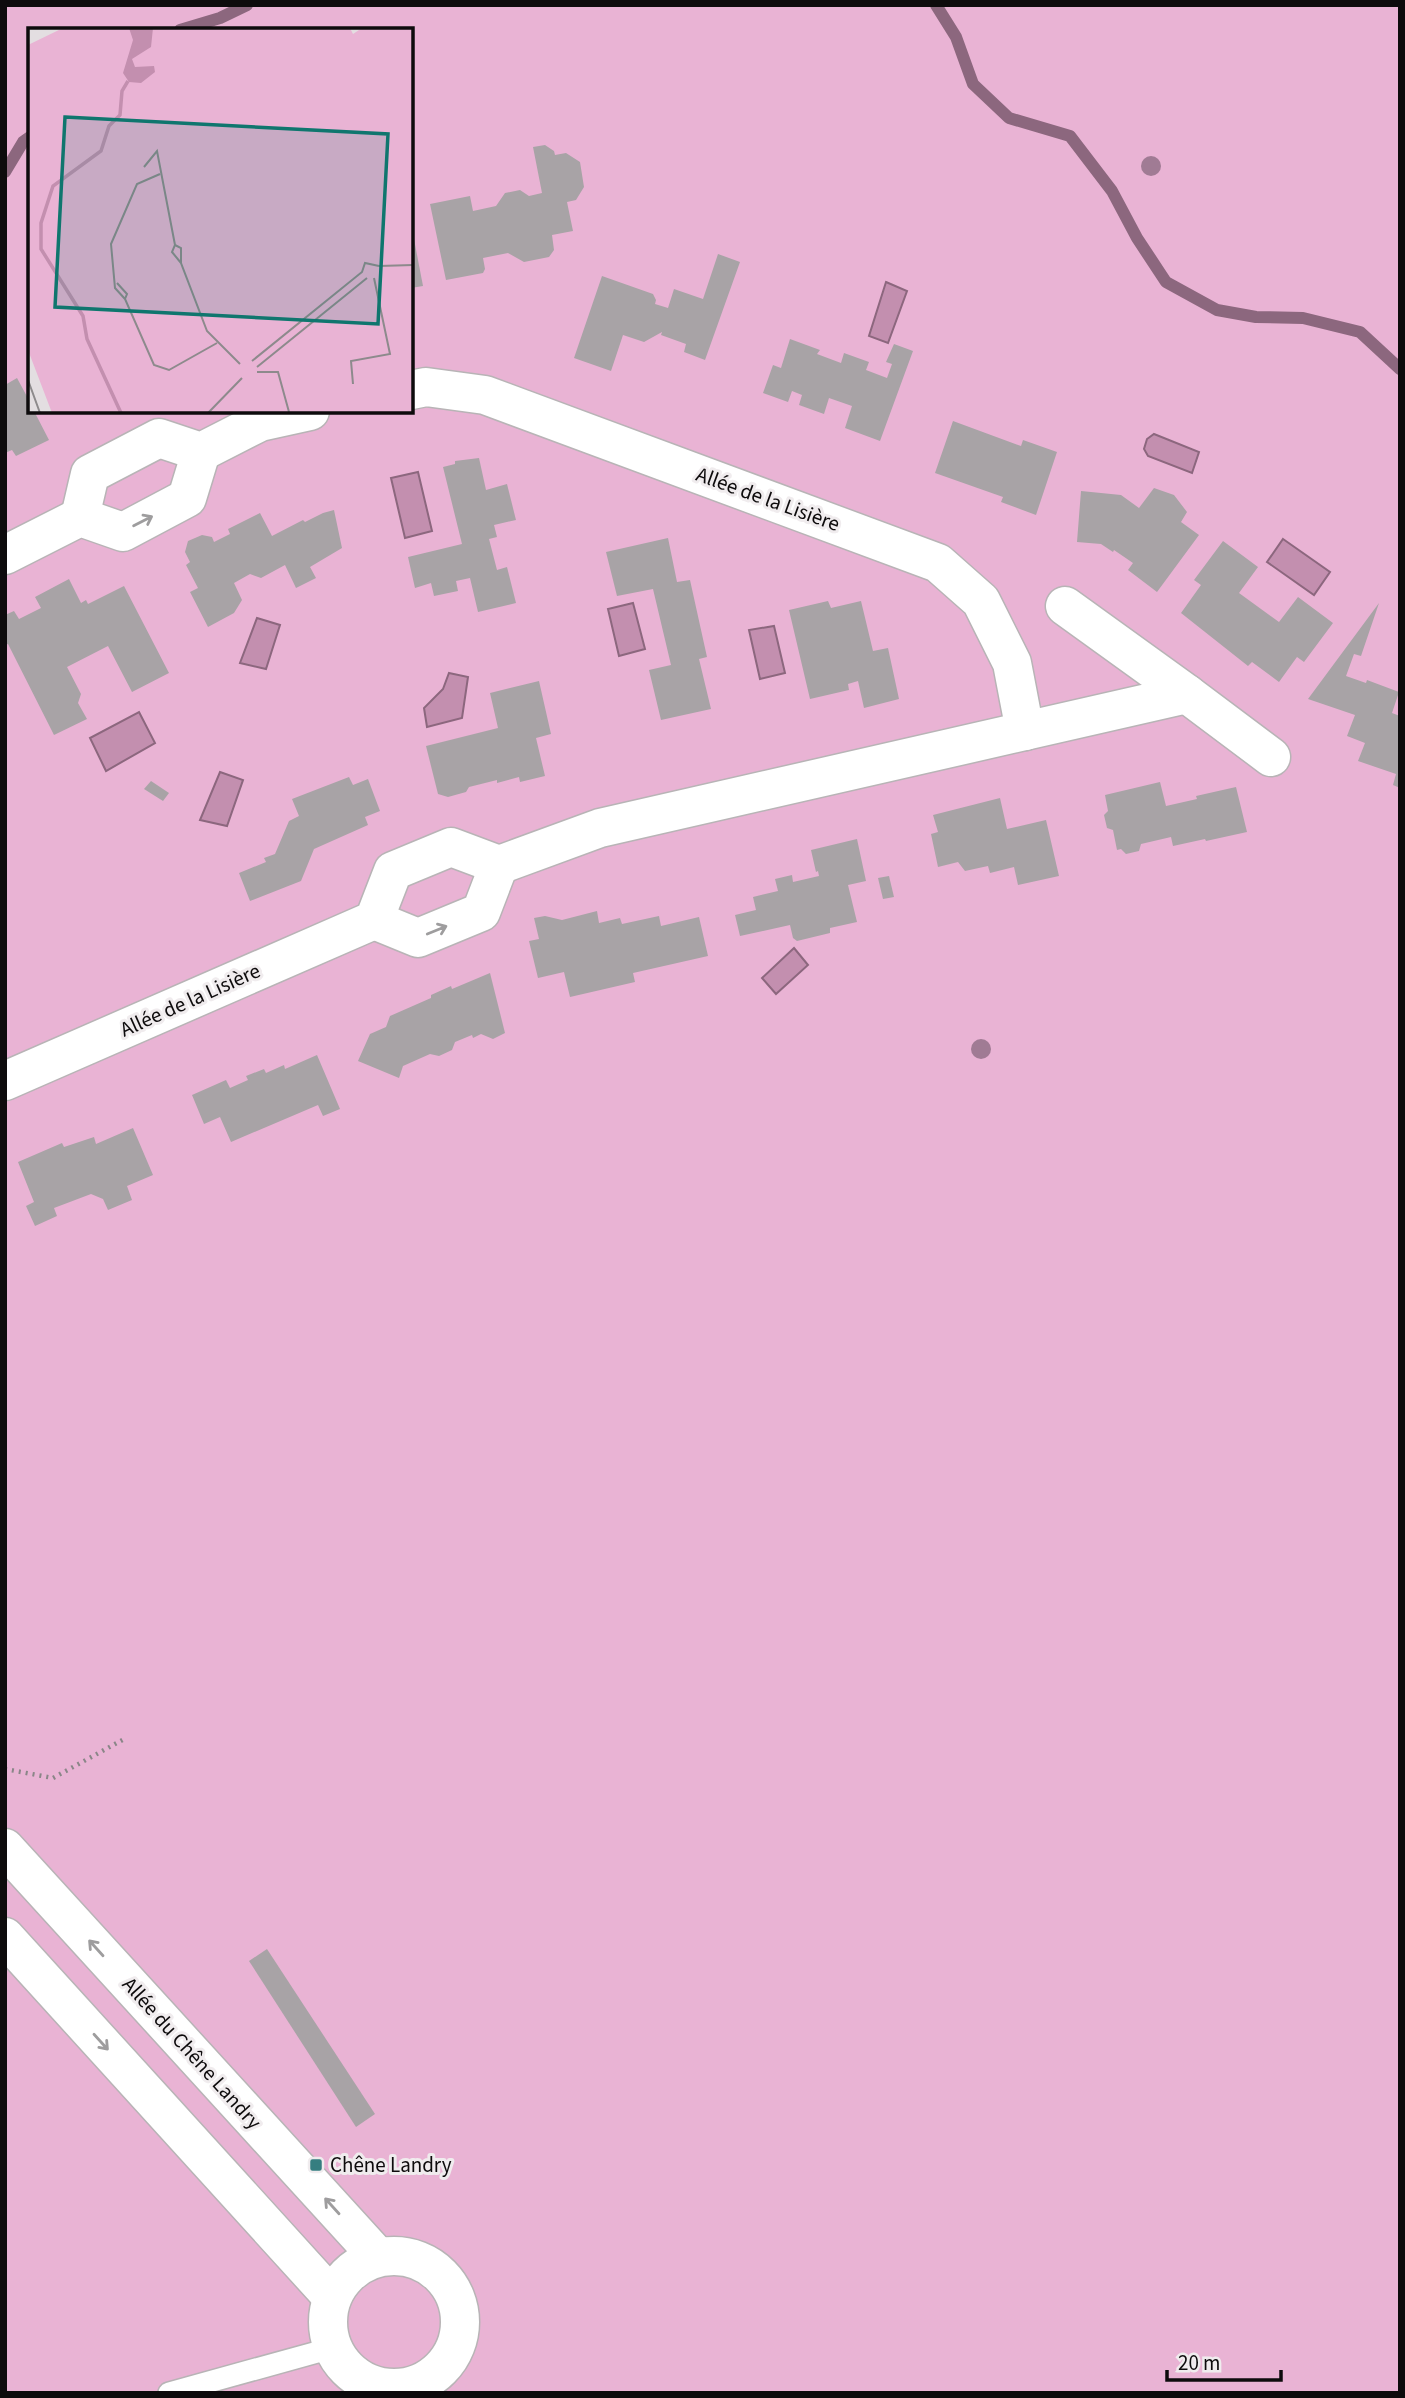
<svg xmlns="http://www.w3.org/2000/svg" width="1405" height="2398" viewBox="0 0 1405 2398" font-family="'Source Sans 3',sans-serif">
	<rect width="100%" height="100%" fill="#e3dee1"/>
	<path fill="#e9b3d4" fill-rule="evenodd" d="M5,5H1400V2393H5ZM30,30H411V411H30Z"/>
	<g fill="#c38faf" stroke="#8c677e" stroke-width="2">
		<path d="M886,282L907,291L888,343L869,336Z"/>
		<path d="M1154,434L1199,452L1192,473L1148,456L1144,449L1147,439Z"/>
		<path d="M418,472L432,531L405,538L391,478Z"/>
		<path d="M1283,539L1330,572L1314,595L1267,562Z"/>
		<path d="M633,603L645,649L619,656L608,609Z"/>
		<path d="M257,618L280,625L266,669L240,663Z"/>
		<path d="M774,626L785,673L760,679L749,630Z"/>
		<path d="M449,673L468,677L462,718L427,727L424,708L443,689Z"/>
		<path d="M139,712L155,743L106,771L90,738Z"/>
		<path d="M220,772L243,780L227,826L200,820Z"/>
		<path d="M794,948L808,965L776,994L762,978Z"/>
	</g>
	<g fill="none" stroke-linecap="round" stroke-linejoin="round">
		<g stroke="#8c677e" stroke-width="12">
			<path d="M936,5L956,37L973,84L1009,118L1070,136L1112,191L1137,238L1166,282L1217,310L1256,317L1303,318L1360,332L1400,369"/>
			<path d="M180,30L220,18L247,5"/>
			<path d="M5,172L23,142L30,137"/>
		</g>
	</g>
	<g fill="#a8a3a6">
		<path d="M545,145L554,151L555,155L566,153L580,162L584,187L576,200L567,202L573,231L552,235L554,250L549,257L524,262L508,253L483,258L485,269L483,273L446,280L430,204L470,196L473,211L496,206L505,193L520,190L529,196L542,193L533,147Z"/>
		<path d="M413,234L423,286L411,288V235Z"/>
		<path d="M718,254L740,262L705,360L684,352L686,344L661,335L662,332L644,342L623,335L611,371L574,358L602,276L653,294L656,300L655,304L668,308L674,289L703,299Z"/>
		<path d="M790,339L820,350L817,354L841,363L844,353L869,362L866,370L887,378L892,364L886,362L894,344L913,351L880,441L845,428L852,406L829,398L824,414L799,405L802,395L792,391L788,402L763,393L773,365L781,368Z"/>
		<path d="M17,378L30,402V411H34L49,440L16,456L12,450L5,453V385Z"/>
		<path d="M953,421L1021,446L1023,440L1057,452L1036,515L1001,502L1003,497L935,473Z"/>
		<path d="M479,458L486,490L507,484L516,520L494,525L497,537L489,539L497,570L507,567L516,603L478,612L470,578L456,581L458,591L434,596L431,583L415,588L408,557L462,544L443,467L455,464V461Z"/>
		<path d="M1154,488L1174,495L1187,512L1181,522L1199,535L1157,592L1128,570L1133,563L1114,550L1113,552L1101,544L1077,542L1081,491L1121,495L1139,508Z"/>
		<path d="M334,510L342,548L310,567L316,578L296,588L285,565L261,578L250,574L234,583L242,600L234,613L208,627L190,592L198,588L186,565L190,562L185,552L188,541L202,535L212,537L214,542L230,534L228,529L260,513L272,536L303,520L305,522L323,513Z"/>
		<path d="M668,538L677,582L690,580L707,657L699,659L711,709L661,720L649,670L671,665L653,589L617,596L606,552Z"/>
		<path d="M1223,541L1258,567L1239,593L1279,622L1298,597L1333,623L1304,662L1297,657L1279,682L1252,662L1248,666L1181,613L1201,585L1194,580Z"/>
		<path d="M69,579L81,603L86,600L88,604L124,586L169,673L132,692L108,646L67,667L81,694L78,703L87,719L54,735L8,644L5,645V615L14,611L19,619L41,608L35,597Z"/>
		<path d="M828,601L831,608L861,601L873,651L888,648L899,699L864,708L858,681L848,684L849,690L810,699L789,610Z"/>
		<path d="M1379,603L1361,656L1354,654L1346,676L1366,683L1367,680L1399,692L1392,713L1400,716V788L1393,785L1396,774L1358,761L1365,743L1347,736L1355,715L1308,699Z"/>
		<path d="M539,681L551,734L536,738L545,776L520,782L519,777L497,783V780L469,787L466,792L448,797L438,794L426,746L498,728L490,693Z"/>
		<path d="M349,777L353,785L368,779L380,811L365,817L368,825L314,849L301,881L250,901L239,873L266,862L264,858L275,854L289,821L299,816L292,799Z"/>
		<path d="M151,781L169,793L163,801L144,789Z"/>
		<path d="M1160,782L1166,806L1197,799L1196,796L1236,787L1247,832L1206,841L1205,839L1173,846L1171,837L1141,844L1139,851L1126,854L1121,849L1117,850L1113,830L1107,828L1104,815L1108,811L1105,795Z"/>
		<path d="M1000,798L1007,829L1046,820L1059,876L1018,885L1014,867L990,873L988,866L965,871L958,862L938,867L931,834L938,832L933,815Z"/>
		<path d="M857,839L866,881L848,885L857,922L830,928V933L797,941L793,938L790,925L740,936L735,915L756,910L753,897L778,891L775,879L792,875L793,882L819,876L818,871L816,872L811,850Z"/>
		<path d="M889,876L894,897L883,899L878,878Z"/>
		<path d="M597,911L599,923L620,918L622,924L659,916L661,926L699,917L708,956L633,973L635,982L570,997L564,972L538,978L529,941L539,939L534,918L545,916L562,920Z"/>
		<path d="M490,973L505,1033L493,1039L481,1034L473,1038L472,1035L455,1042L452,1050L439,1056L430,1054L403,1066L399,1078L358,1061L370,1034L386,1027L390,1016L431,998V995L451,986L452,989Z"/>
		<path d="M317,1055L340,1109L323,1116L318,1105L231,1142L220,1117L204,1124L192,1095L226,1080L230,1088L248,1080L246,1076L264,1069L266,1073L284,1065L285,1069Z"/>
		<path d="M133,1128L153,1175L127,1186L132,1200L108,1210L103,1199L91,1194L54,1208L57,1216L35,1226L26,1206L34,1202L18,1162L62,1143L64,1147L94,1137L96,1144Z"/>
		<path d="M267,1949L375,2114L356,2127L249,1961Z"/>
	</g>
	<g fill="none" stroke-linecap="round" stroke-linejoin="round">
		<defs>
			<path id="lane" d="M169,2393L332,2348"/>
			<g id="street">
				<path d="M411,390L426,387L485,395L938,563L981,601L1012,663L1025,731"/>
				<path d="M80,517L90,474L159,438L201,452L260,422L310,411"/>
				<path d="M5,555L80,517L123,532L187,498L201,452"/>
				<path d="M1187,694L1271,757"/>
				<path d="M374,920L418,938L481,912L499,865"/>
				<path d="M5,1081L374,920L393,871L451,847L499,865L600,828L1187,694L1065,606"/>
				<path d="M5,1848L378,2257"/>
				<path d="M5,1937L332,2297"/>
				<circle cx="394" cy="2322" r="66"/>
			</g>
		</defs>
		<use href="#lane" stroke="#b8b4b6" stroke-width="24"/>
		<use href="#street" stroke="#b8b4b6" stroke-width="41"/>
		<path stroke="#8a8688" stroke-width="4.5" stroke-dasharray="2 5" stroke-linecap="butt" d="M5,1769L53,1778L126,1738"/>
		<use href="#lane" stroke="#fff" stroke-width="21"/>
		<use href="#street" stroke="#fff" stroke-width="38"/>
	</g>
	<g fill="#a07b94">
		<circle cx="1151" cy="166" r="10"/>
		<circle cx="981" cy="1049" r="10"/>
	</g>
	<defs><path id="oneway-shaft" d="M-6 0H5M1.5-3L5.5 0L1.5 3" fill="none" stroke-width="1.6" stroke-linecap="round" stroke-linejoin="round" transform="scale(1.75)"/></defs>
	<g stroke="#9e9d9e">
		<use href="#oneway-shaft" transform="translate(143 521) rotate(-27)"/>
		<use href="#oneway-shaft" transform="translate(437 930) rotate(-22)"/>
		<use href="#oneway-shaft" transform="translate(96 1948) rotate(-132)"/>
		<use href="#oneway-shaft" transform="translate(101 2042) rotate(48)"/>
		<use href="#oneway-shaft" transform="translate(332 2206) rotate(-132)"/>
	</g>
	<rect fill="#357e80" stroke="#f0ecee" stroke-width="2.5" x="309" y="2158" width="14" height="14" rx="3.5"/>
	<g text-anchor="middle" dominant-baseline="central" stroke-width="6" stroke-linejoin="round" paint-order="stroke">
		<g font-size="21" fill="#0d0b0c" stroke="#f0ecee">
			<text transform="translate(768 499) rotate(20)">Allée de la Lisière</text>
			<text transform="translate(190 1000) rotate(-24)">Allée de la Lisière</text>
			<text transform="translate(192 2053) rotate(48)">Allée du Chêne Landry</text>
		</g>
		<g font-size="21" fill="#0d0b0c" stroke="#f0ecee" text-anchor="start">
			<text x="330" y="2165">Chêne Landry</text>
		</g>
	</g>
	<g transform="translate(28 28)">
		<rect width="385" height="385" fill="#e3dee1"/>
		<path d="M35,0H322L325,6L334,0H385V385H24L0,322V17Z" fill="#e9b3d4"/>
		<path d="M101,0H125L123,19L104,31L107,39L126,38L127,44L113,55L101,54L95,45L105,12Z" fill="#c38faf"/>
		<path fill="none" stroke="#c38faf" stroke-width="3.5" d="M93,385L59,311L55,288L13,221V195L25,158L73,123L81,98L92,87L94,63L100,53"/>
		<path fill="none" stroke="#8d8a8c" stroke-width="2" d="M116,139L129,123L147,217L144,224L153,235M147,217L153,220V235L179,303L212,336M351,238L385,237M89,255L99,266L97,271L126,337L141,342L189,315M97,271L87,260L83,216L109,156L132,146M224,333L334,244L337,235L351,238M229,339L339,250M229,344H250L261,384M0,352L12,385M325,356L323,333L362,326L346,250M180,385L214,350"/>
		<path fill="#0f766e" fill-opacity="0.15" stroke="#0f766e" stroke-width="3.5" d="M37,89L360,106L350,296L27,279Z"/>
		<rect width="385" height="385" fill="none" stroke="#0d0b0c" stroke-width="3.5"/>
	</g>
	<rect width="1405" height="2398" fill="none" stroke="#0d0b0c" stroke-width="14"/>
	<path d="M1167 2370v10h114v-10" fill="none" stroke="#0d0b0c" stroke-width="3.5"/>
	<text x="1178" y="2370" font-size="21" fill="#0d0b0c" stroke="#f0ecee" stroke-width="5" paint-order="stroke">20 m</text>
</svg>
